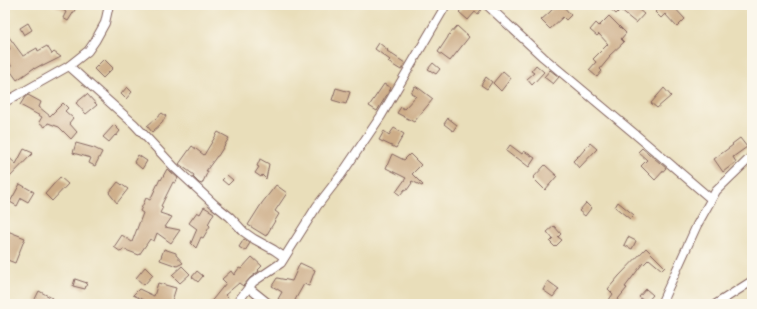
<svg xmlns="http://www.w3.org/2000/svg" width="757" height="309" viewBox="0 0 757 309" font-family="Pangolin,sans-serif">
	<rect width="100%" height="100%" fill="#fbf7ec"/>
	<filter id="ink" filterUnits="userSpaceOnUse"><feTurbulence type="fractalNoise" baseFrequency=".025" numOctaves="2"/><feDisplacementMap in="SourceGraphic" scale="8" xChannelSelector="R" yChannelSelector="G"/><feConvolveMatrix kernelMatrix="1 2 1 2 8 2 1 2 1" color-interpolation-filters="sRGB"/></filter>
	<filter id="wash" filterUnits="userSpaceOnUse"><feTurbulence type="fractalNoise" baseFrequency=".012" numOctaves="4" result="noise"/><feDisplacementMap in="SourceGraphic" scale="16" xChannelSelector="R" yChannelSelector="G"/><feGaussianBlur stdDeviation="0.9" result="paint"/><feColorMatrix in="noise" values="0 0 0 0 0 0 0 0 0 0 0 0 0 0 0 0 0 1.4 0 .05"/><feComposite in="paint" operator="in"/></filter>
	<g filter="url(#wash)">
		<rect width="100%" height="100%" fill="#e9deba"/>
		<g id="blocks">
			<g fill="#cdad88">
				<path d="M55,5H78L68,21L63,18L66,12Z"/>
				<path d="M465,5H481L480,6L482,8L478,14L475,12L468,20L459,12L464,7L467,9L468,7Z"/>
				<path d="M556,5H562L571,15L566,20L563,17L550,29L541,20L550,12Z"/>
				<path d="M606,5H633L644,14L636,23L620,10L616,14Z"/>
				<path d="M662,5H672L685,19L677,27L665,14L661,18L655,12Z"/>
				<path d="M609,16L626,33L621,39L624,42L609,56L610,57L600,69L602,71L597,77L589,70L596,62L593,59L608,44L599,34L597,36L590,30L596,23L599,26Z"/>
				<path d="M28,23L32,30L24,35L20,28Z"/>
				<path d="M457,26L469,37L450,61L438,52L448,37V36Z"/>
				<path d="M5,33H6L23,56L37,48L38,51L47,46L52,54L54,52L61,57L41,67L43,64L34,69V68L17,80L9,69L12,67L5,55V53L10,49L5,37Z"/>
				<path d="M379,43L388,50L387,51L405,63L401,70L388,62L390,60L375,49Z"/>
				<path d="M104,59L113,68L103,78L94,69Z"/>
				<path d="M433,63L440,69L436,74L428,69Z"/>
				<path d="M536,65L544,72L532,85L527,79L534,73L531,71Z"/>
				<path d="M550,70L559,77L553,84L544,77Z"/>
				<path d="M503,71L511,78L501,91L493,83Z"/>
				<path d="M486,77L492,82L487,89L481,85Z"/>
				<path d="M384,84L391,88L377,111L369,106Z"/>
				<path d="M415,86L420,89L433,99L414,122L397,113L401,107L404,109L416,96L411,93Z"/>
				<path d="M127,87L132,92L126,99L121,94Z"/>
				<path d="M336,88L350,92L346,104L332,100Z"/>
				<path d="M664,88L671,96L657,108L651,103Z"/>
				<path d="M87,94L97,105L86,114L76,103Z"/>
				<path d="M28,95L41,102L39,107L50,116L63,103L68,108L65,111L73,118L69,123L77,132L71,139L59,127L48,123L45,127L39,122L42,117L20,105L25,97Z"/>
				<path d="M162,113L166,116L162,123L152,132L147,126Z"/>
				<path d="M448,118L457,125L453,131L444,124Z"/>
				<path d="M114,125L120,131L116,136L115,135L109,142L103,137Z"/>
				<path d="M394,128L404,134L396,148L379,140L384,131L389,135Z"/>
				<path d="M218,132L229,138L218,156H217L206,171H208L202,184L199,183L193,177L194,175L179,164L192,146L204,155Z"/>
				<path d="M740,138L747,147L733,157L736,162L723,172L714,159L733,145L732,144Z"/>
				<path d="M76,143L94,148L102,152L95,166L89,163L91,158L73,153Z"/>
				<path d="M590,143L597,149L579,168L573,161L578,156H579Z"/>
				<path d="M510,145L522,154L524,151L535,158L529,167L516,157L515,158L506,151Z"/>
				<path d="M642,148L666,168L655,180L641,166L647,160L638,152Z"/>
				<path d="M24,149L33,153L8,179L5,176V154L16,164Z"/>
				<path d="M392,154L404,160L410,154L421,165L412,174L423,185L422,186L412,181L411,182L412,183L407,190L405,189L400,195L396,192L406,178L386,168Z"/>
				<path d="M138,155L147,161L142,169L134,162Z"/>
				<path d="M260,159L269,164L266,179L262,175L261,177L255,173L259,167L257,166Z"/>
				<path d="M545,165L557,176L545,190L533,178Z"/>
				<path d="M167,169L170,171L178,178L175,183L173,182L161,206L163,207L160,213L172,217L165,227L180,230L171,243L157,233L154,241L150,239L139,255L123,249L121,252L114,247L122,235L132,242L143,213L140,211L146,198L150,200L160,179L161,180Z"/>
				<path d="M227,175L233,180L228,185L222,180Z"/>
				<path d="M60,177L68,184L52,201L45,194Z"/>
				<path d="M118,182L128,189L117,203L109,193Z"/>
				<path d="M20,184L34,192L28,202L21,198L17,206L10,202Z"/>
				<path d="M276,185L287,193L275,211L279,214L266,236L248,225L262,203Z"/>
				<path d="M618,202L634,215L630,219L615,207Z"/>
				<path d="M586,203L591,208L585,216L579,211Z"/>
				<path d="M204,207L214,213L208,224L210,226L203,238L201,237L196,248L191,243L197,229L189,223L197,212L200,214Z"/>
				<path d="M554,226L561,234L558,237L562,240L555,247L550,242L553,239L547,232Z"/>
				<path d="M5,230L25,238L15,263L5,259Z"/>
				<path d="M628,237L636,241L632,249L624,245Z"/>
				<path d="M244,239L250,243L245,251L239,247Z"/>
				<path d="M646,248L665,267L662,270L649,259L644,264L643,263L625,287L627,288L614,304H606L613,294L608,289L619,276Z"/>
				<path d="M164,249L176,253V255L183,263L177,266L160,260Z"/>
				<path d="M252,257L262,266L258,270L259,271L250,278L243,286L239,283L225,295L229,299L225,304H209L226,283L222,279L231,271L234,275L239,268L241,269Z"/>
				<path d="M300,263L315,270L309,286L304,284L295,300L300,304H288L278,299L282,292L272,286L277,278L292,281Z"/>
				<path d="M182,266L190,274L180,283L172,275Z"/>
				<path d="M145,267L153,275L144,285L136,278Z"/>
				<path d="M197,271L203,276L198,282L192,277Z"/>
				<path d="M75,279L87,283L85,289L73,286Z"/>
				<path d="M548,281L559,289L553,297L543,290Z"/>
				<path d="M158,283L176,288L171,304H153L133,295L139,289L154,296Z"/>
				<path d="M646,289L653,295L646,303L639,297Z"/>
				<path d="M39,291L52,298L49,304H39L34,301Z"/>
			</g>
		</g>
	</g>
	<g filter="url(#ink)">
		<use href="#blocks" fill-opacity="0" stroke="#82625d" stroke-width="1"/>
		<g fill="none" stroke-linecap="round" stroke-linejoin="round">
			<defs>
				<g id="minor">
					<path d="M487,5L543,57L635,134L711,199"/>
					<path d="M69,66L134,124L175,168L215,205L230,217L244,232L254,239L274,250L284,257"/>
					<path d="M5,102L69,66L88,51L95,41L105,23L109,5"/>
					<path d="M249,288L269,304"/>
					<path d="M236,304L253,282L281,263L317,206L341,175L381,116L446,5"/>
					<path d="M661,304L697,225L716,191L752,156"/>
					<path d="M716,304L752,281"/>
				</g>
			</defs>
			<use href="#minor" stroke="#82625d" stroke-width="10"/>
			<use href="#minor" stroke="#fff" stroke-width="8"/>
		</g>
	</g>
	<rect width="757" height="309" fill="none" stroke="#fbf7ec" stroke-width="20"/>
</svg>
